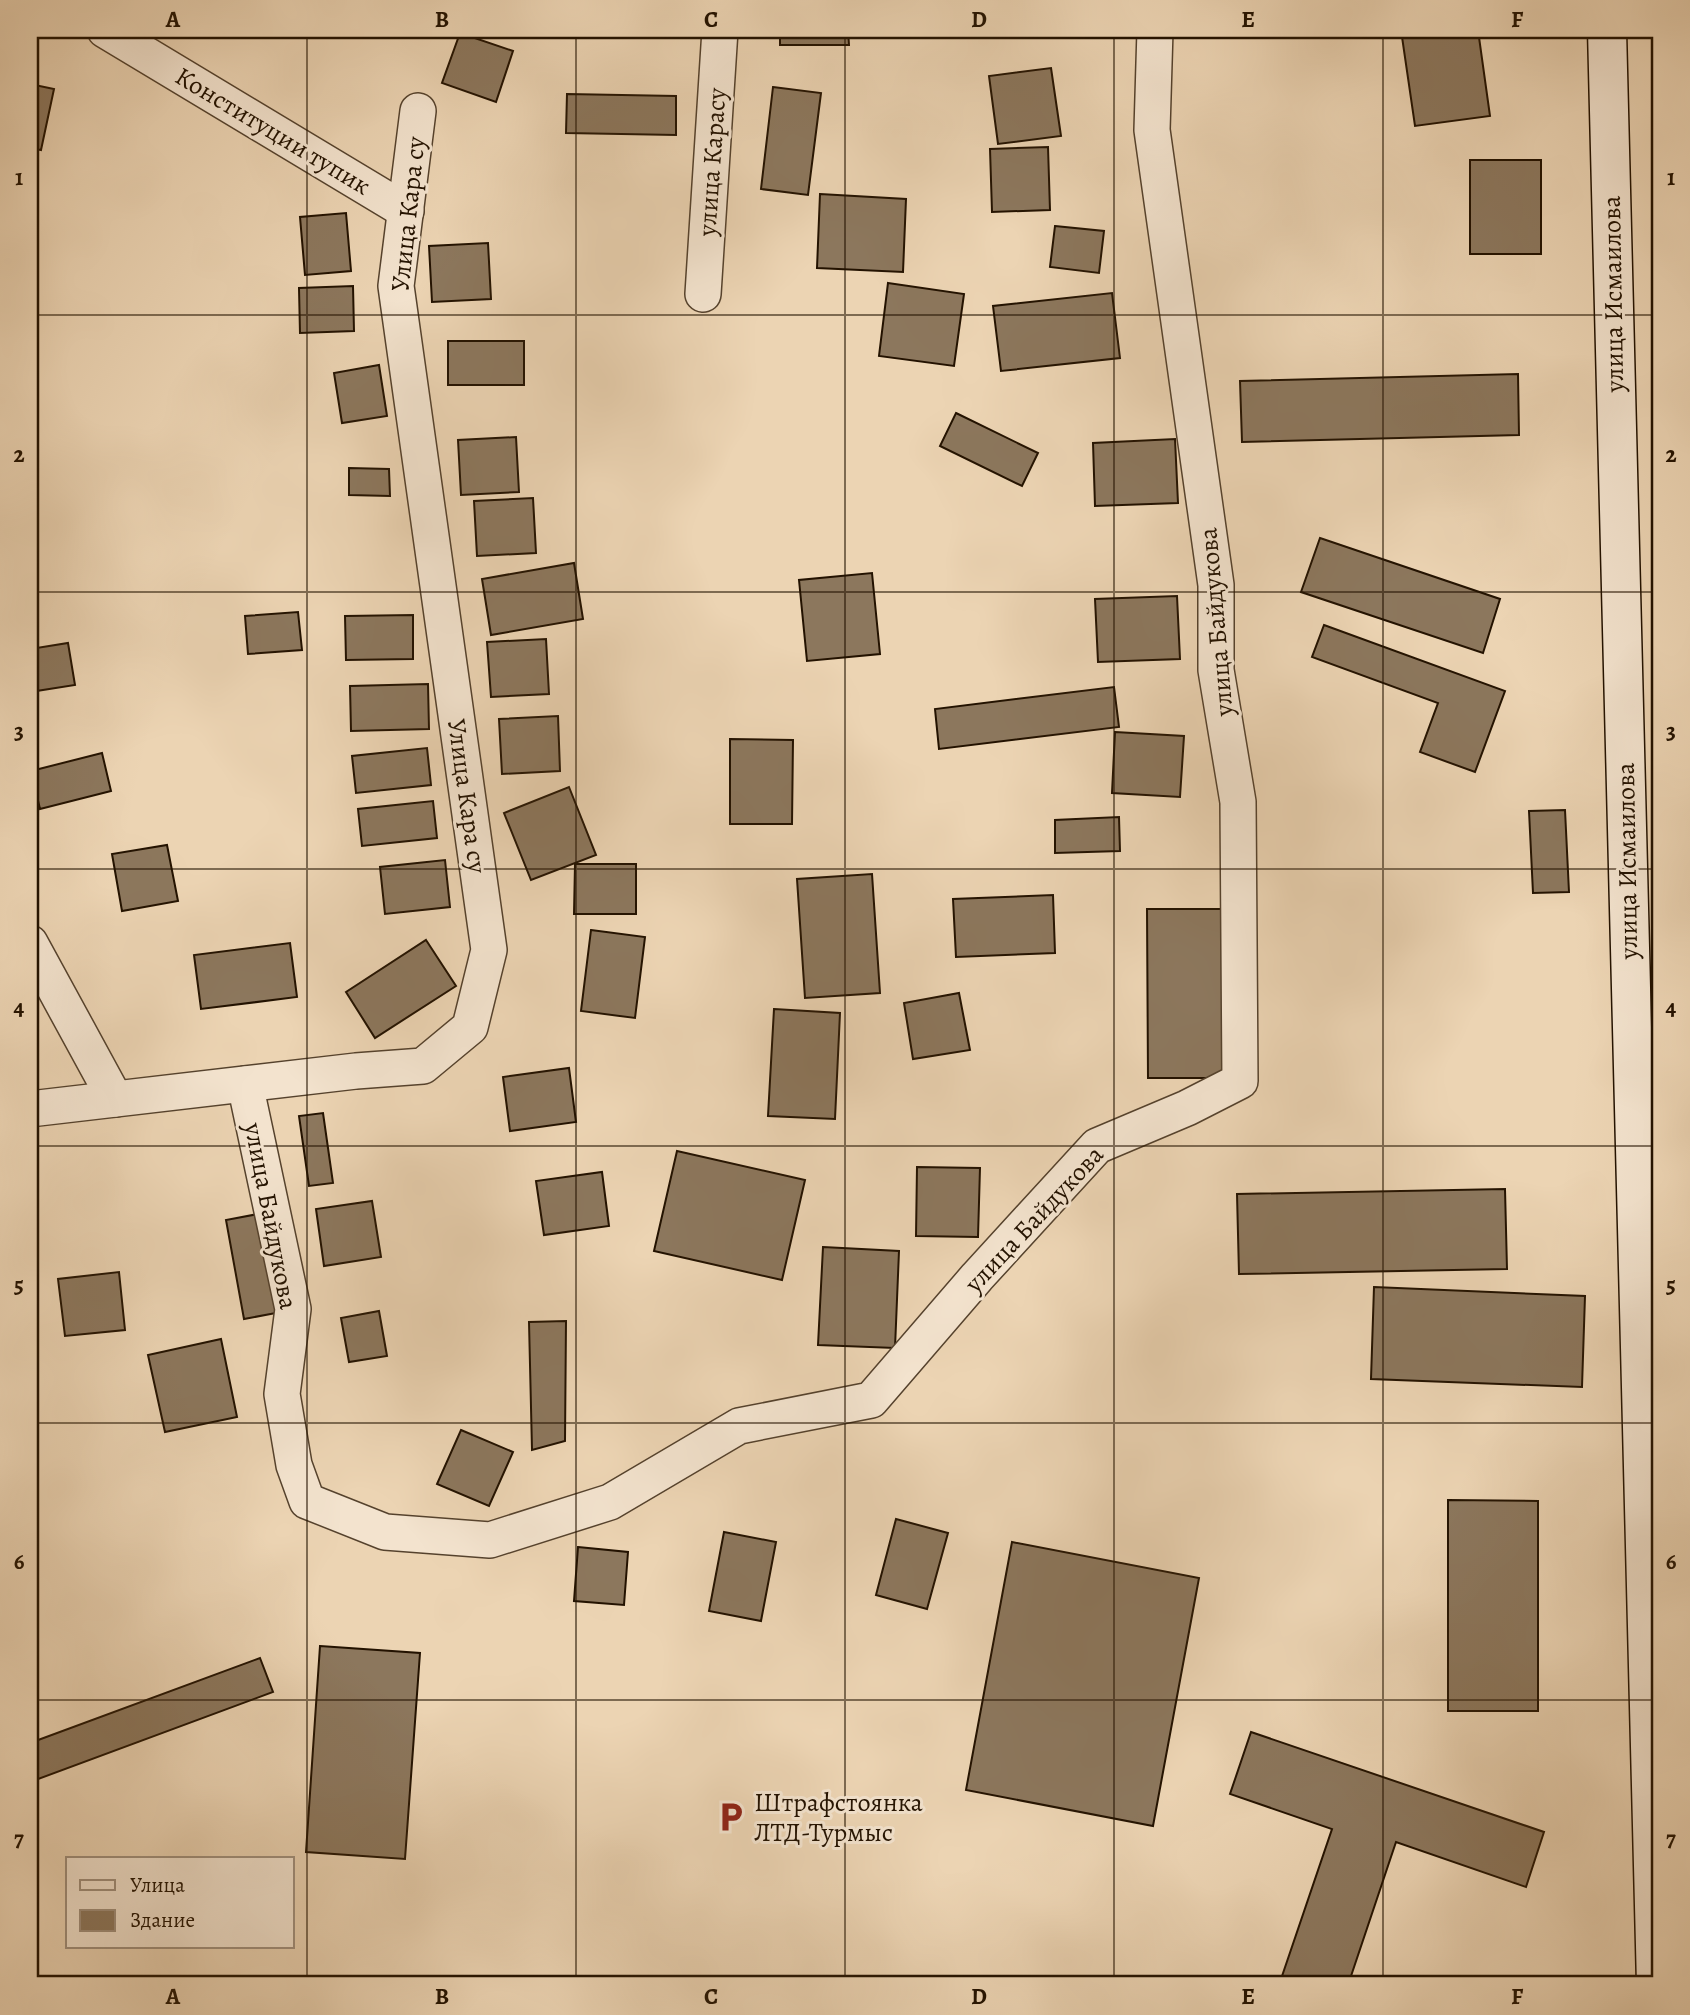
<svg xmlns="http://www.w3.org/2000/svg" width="1690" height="2015" viewBox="0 0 1690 2015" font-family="Alegreya,serif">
	<rect width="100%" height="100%" fill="#ecd4b3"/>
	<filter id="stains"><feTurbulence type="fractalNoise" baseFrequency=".00286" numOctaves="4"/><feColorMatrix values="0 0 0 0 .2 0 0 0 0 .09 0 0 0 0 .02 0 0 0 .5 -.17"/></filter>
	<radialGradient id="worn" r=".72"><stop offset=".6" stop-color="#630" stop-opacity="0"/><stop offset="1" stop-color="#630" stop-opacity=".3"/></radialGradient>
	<g fill="#8c775d" stroke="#231200" stroke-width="2">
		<path d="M780,30H848L849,45H780Z"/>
		<path d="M1056,30H1119L1118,35L1056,32Z"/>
		<path d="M1401,30H1478L1490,116L1415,126Z"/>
		<path d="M460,33L513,51L496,102L442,83Z"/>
		<path d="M1051,68L1061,136L998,144L989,76Z"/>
		<path d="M30,84L54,89L41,150L30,148Z"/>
		<path d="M773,87L821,93L808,195L761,189Z"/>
		<path d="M567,94L676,96V135L566,133Z"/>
		<path d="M1048,147L1050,210L992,212L990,149Z"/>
		<rect x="1470" y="160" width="71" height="94"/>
		<path d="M820,194L906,199L903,272L817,268Z"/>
		<path d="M346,213L351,271L305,275L300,217Z"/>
		<path d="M1055,226L1104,231L1099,273L1050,267Z"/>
		<path d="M488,243L491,299L432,302L429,246Z"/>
		<path d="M888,283L964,294L954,366L879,356Z"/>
		<path d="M353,286L354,331L300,333L299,288Z"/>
		<path d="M1112,293L1120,358L1001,371L993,306Z"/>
		<rect x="448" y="341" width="76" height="44"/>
		<path d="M379,365L387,416L342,423L334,373Z"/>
		<path d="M1518,374L1519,435L1242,442L1240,381Z"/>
		<path d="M956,413L1038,453L1022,486L940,446Z"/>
		<path d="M516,437L519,492L461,495L458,440Z"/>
		<path d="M1175,439L1178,503L1095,506L1093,443Z"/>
		<path d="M349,468L389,469L390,496L349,495Z"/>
		<path d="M533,498L536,553L477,556L474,501Z"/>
		<path d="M1320,538L1500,599L1483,653L1301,592Z"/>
		<path d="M574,563L583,619L491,635L482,579Z"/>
		<path d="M872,573L880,654L807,661L799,580Z"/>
		<path d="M1177,596L1180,659L1098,662L1095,599Z"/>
		<path d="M298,612L302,650L248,654L245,616Z"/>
		<path d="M413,615V659L346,660L345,616Z"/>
		<path d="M1324,625L1505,691L1475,772L1420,752L1438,703L1312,657Z"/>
		<path d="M546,639L549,694L491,697L487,642Z"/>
		<path d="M68,643L75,685L30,692V649Z"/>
		<path d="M428,684L429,729L351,731L350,686Z"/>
		<path d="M1114,687L1119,727L939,749L935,709Z"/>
		<path d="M558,716L560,771L502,774L499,719Z"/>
		<path d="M1115,732L1184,736L1180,797L1112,793Z"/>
		<path d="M730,739L793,740L792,824H730Z"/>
		<path d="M427,748L431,785L356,793L352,756Z"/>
		<path d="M102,753L111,791L40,809L31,771Z"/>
		<path d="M569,787L596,855L531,880L504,813Z"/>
		<path d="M433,801L437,838L362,846L358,809Z"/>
		<path d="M1565,810L1569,892L1533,893L1529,811Z"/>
		<path d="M1119,817L1120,851L1055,853V820Z"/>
		<path d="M167,845L178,901L122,911L112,854Z"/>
		<path d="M445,860L450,907L385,914L380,867Z"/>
		<path d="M575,864H636V914H574Z"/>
		<path d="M872,874L880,993L805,998L797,879Z"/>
		<path d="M1053,895L1055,953L956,957L953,899Z"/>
		<path d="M1147,909H1223L1224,1078H1148Z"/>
		<path d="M591,930L645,937L635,1018L581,1011Z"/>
		<path d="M426,940L456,986L375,1038L346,992Z"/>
		<path d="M290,943L297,997L201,1009L194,955Z"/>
		<path d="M959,993L970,1050L913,1059L904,1003Z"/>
		<path d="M774,1009L840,1013L835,1119L768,1116Z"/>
		<path d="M569,1068L576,1122L510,1131L503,1077Z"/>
		<path d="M323,1113L333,1183L309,1186L299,1116Z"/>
		<path d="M677,1151L805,1180L782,1280L654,1251Z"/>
		<path d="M917,1167L980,1168L978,1237L916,1236Z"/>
		<path d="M602,1172L609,1226L544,1235L536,1181Z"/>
		<path d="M1505,1189L1507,1269L1239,1274L1237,1194Z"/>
		<path d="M372,1201L381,1257L324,1266L316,1209Z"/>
		<path d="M258,1214L276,1313L244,1319L226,1220Z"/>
		<path d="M823,1247L899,1251L895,1348L818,1345Z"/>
		<path d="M119,1272L125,1330L65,1336L58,1279Z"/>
		<path d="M1374,1287L1585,1296L1582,1387L1371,1379Z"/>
		<path d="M379,1311L387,1356L349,1362L341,1318Z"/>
		<path d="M566,1321L565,1441L532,1450L529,1322Z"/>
		<path d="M221,1339L237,1417L165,1432L148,1355Z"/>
		<path d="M461,1430L513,1452L489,1506L437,1484Z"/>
		<path d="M1448,1500L1538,1501V1711H1448Z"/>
		<path d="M896,1519L948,1533L927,1609L876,1595Z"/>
		<path d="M724,1532L776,1542L761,1621L709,1611Z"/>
		<path d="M1012,1542L1199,1578L1153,1826L966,1790Z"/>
		<path d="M578,1547L628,1552L624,1605L574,1601Z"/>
		<path d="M320,1646L420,1653L405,1859L306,1852Z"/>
		<path d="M260,1658L273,1692L30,1782V1743Z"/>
		<path d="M1251,1732L1544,1832L1526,1887L1396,1842L1348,1985H1279L1332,1829L1230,1794Z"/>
	</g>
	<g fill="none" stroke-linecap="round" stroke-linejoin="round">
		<defs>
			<g id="street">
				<path d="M105,30L406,211"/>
				<path d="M703,294L720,30"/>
				<path d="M30,943L115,1099"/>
				<path d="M245,1084L293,1309L282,1394L294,1465L307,1501L385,1532L490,1540L610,1502L739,1426L871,1400L977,1277L1097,1146L1187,1108L1240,1081L1238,802L1216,670V585L1152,130L1155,30"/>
				<path d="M30,1109L356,1071L423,1066L470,1027L489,950L396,286L418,111"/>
			</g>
			<path id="secondary" d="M1607,30L1656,1985"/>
		</defs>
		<use href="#street" stroke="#55422d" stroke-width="38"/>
		<use href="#secondary" stroke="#231200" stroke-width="41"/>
		<use href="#street" stroke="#f3e3ce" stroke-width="35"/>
		<use href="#secondary" stroke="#f3e3ce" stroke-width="38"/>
	</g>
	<path fill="none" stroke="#231200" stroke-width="2" stroke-opacity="0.55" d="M307,30V1985M576,30V1985M845,30V1985M1114,30V1985M1383,30V1985M30,315H1660M30,592H1660M30,869H1660M30,1146H1660M30,1423H1660M30,1700H1660"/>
	<defs>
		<symbol id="parking-bare" viewBox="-9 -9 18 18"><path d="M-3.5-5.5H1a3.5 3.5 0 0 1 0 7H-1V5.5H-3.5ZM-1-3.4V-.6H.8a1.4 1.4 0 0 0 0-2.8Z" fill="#8f2418" stroke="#f3e3ce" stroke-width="2.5" paint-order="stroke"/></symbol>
	</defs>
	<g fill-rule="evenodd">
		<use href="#parking-bare" x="709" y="1795" width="44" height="44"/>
	</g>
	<g text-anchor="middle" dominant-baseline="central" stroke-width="6" stroke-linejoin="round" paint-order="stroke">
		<g font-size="26" fill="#231200" stroke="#f3e3ce">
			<text transform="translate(273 131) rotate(31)">Конституции тупик</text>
			<text transform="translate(712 162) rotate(-86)">улица Карасу</text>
			<text transform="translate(408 214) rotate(-84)">Улица Кара су</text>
			<text transform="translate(1613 294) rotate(-91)">улица Исмаилова</text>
			<text transform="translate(1216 622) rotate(-95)">улица Байдукова</text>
			<text transform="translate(467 796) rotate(82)">Улица Кара су</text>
			<text transform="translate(1627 861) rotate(-91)">улица Исмаилова</text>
			<text transform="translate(271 1216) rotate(79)">улица Байдукова</text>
			<text transform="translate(1034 1219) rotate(-47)">улица Байдукова</text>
		</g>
		<g font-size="26" fill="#231200" stroke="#f3e3ce" text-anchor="start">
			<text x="754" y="1802">Штрафстоянка<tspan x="754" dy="30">ЛТД-Турмыс</tspan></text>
		</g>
	</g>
	<rect width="1690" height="2015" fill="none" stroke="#ecd4b3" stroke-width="77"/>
	<rect x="66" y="1857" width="228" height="91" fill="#f3e3ce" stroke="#a08f7c" stroke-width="2"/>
	<rect x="80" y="1880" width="35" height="10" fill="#f3e3ce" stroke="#a08f7c" stroke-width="2"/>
	<text x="130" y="1892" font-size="21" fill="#231200">Улица</text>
	<rect x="80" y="1910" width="35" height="21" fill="#8c775d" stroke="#a08f7c" stroke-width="2"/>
	<text x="130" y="1927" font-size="21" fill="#231200">Здание</text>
	<rect x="38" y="38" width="1614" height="1938" fill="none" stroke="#231200" stroke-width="2.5"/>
	<g font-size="23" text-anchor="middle" font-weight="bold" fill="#231200">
		<text x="173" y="27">A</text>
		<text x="442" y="27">B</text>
		<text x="711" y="27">C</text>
		<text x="979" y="27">D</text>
		<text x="1248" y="27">E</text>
		<text x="1517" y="27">F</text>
		<text x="19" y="185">1</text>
		<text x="1671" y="185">1</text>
		<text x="19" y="462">2</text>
		<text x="1671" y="462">2</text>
		<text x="19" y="739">3</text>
		<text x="1671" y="739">3</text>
		<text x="19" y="1015">4</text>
		<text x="1671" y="1015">4</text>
		<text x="19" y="1292">5</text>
		<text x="1671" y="1292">5</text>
		<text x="19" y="1569">6</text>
		<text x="1671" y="1569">6</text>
		<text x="19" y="1846">7</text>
		<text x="1671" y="1846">7</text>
		<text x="173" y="2004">A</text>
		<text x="442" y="2004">B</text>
		<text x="711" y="2004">C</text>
		<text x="979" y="2004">D</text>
		<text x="1248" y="2004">E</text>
		<text x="1517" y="2004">F</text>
	</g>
	<rect width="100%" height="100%" filter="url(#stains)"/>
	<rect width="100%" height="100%" fill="url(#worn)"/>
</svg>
